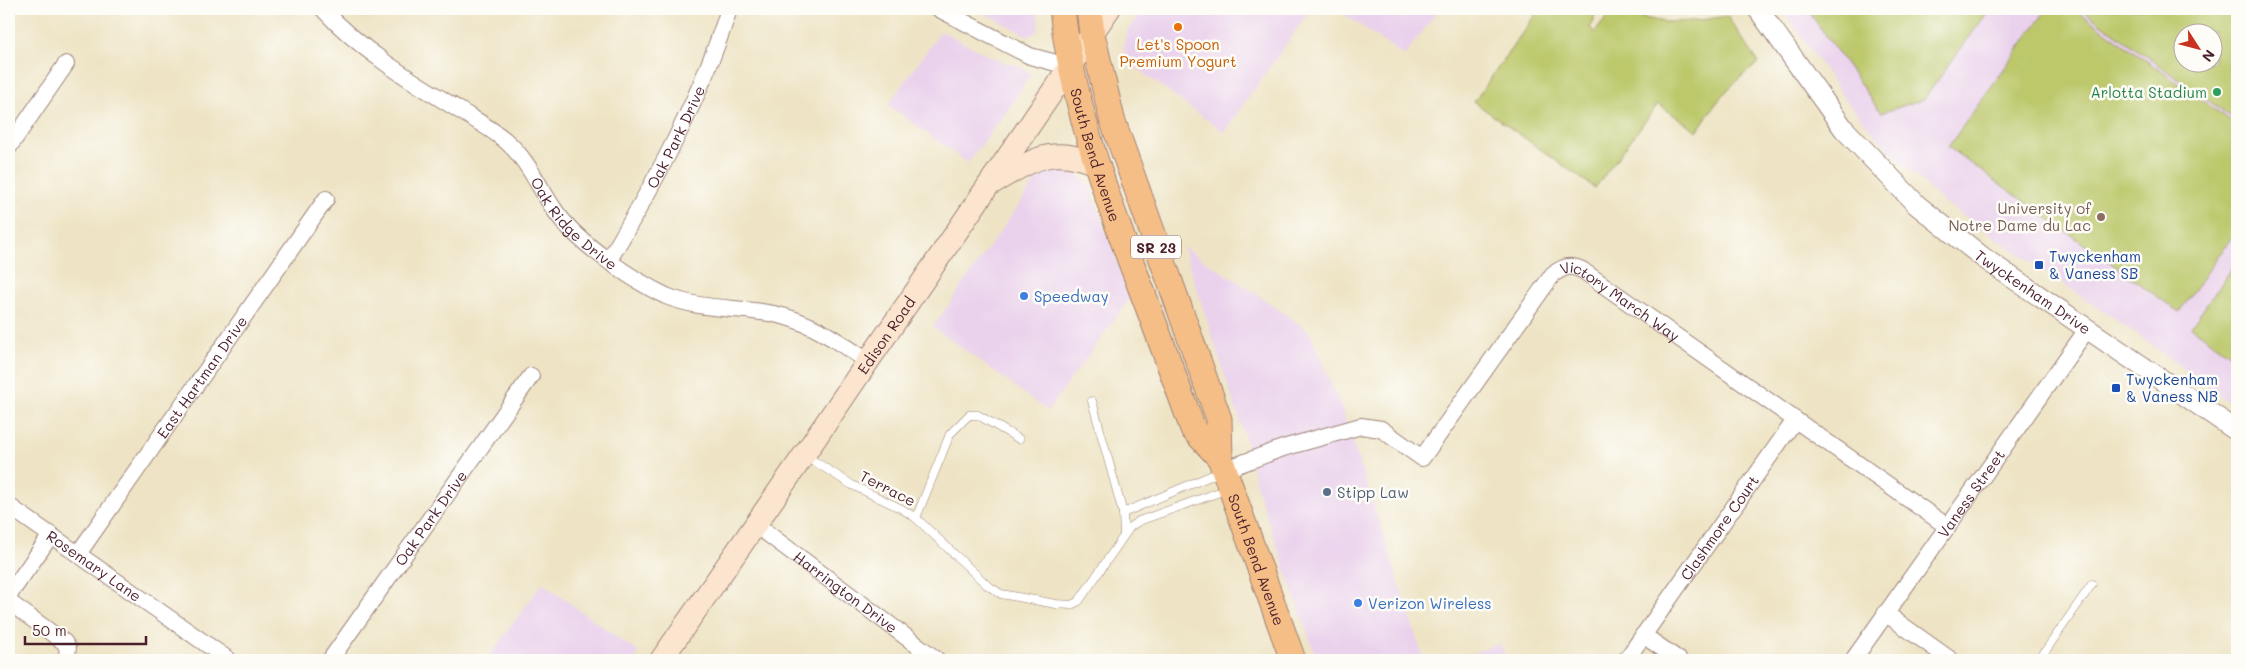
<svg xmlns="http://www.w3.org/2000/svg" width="2246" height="669" viewBox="0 0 2246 669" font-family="Mali,sans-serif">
	<rect width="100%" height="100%" fill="#fdfcf7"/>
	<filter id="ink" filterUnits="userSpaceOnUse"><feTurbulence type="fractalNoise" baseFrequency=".02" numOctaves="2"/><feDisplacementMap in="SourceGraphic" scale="10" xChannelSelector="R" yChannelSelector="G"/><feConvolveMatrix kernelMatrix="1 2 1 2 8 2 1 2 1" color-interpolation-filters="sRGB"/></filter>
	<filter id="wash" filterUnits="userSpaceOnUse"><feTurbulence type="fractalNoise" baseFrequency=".0096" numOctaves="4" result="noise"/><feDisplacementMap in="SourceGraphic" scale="20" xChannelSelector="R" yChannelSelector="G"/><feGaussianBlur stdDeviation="1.12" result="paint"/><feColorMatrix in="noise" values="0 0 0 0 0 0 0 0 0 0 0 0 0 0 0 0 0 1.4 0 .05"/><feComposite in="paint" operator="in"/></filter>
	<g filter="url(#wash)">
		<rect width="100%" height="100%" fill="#eee4c5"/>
		<g fill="#ead1ec" fill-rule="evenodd">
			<path d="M976,9H1038L1039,26L1037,32L1028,36Z"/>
			<path d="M1143,9H1311L1224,132L1132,65H1124V41L1128,30Z"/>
			<path d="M1337,9H1439L1404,56Z"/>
			<path d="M1782,9H2237V408L2141,337L1943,202L1882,143L1845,99ZM2184,32H2214V62H2184Z"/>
			<path d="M941,31L1001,62L1014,64L1031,73L1014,101L968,163L888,105Z"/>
			<path d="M1067,169L1079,176L1089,185L1130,298L1048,411L933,327L1037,179L1048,172Z"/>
			<path d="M1183,247L1251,290L1309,331L1342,409L1424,660H1317L1257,489L1244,434Z"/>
			<path d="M542,583L639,653L634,660H487Z"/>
			<path d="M1500,643L1507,660H1454Z"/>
		</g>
		<g fill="#bcc86a" stroke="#83744a" fill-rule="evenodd">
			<path d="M1539,9H1594V21L1590,28L1595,32L1611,12L1666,22L1695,21L1727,16L1759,63C1729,84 1718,100 1697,131L1658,104L1595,188L1474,102Z"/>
			<path d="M1807,9H1990L1924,99L1881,113Z"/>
			<path d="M2047,9H2074L2237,125V230L2179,312L1948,147Z"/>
			<path d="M2080,9H2237V121ZM2214,32V62H2184V32Z"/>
			<path d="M2237,261V360L2191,327Z"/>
		</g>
	</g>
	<g filter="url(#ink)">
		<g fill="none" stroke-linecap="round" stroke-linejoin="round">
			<defs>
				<g id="service">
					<path d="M1092,401L1123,513L1124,534"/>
					<path d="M806,456L852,485L902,509L916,518L987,585L1001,594L1056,604L1071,605L1079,601L1130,527L1139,521L1228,489"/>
					<path d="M1123,513L1222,471"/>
					<path d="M916,518L950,434L969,415H978L1019,439"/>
					<path d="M2039,660L2092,584"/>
				</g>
				<g id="minor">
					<path id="s1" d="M323,9C359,49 410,80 456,108C473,119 491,128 506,141C529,161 539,188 556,212C577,242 632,280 666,296C700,310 738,307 774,314C810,321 838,341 867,361"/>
					<path d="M939,9L1030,56L1071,67"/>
					<path d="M9,147L66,64"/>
					<path id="s2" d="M609,260C656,180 701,98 729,9"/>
					<path id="s3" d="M1224,470L1283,448L1361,426L1381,429L1422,458L1553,274C1564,267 1569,264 1582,270L1948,527"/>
					<path id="s4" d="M9,506L229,660"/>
					<path id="s5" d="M756,525L937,660"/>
					<path id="s6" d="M78,554L326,199"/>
					<path d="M9,595L51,535"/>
					<path d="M9,602L64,642L68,648L66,660"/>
					<path d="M1885,613L1951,660"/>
					<path d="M1643,635L1679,660"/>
					<path id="s7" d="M330,660L531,376"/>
					<path id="s8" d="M1626,660L1795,420"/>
					<path id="s9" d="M1853,660L2088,328"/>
				</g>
				<g id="tertiary">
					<path id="s10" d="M1758,9L1844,129L1917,205L1985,259L2237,431"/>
				</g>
				<g id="secondary">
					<path d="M994,182C1032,161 1052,144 1095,164"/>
					<path id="s11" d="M661,660L804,455L1109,9"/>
				</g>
				<g id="primary">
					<path id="s12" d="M1062,9C1072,98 1101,181 1132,265C1153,319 1173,374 1193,429L1220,458"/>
					<path id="s13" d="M1089,9L1092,34L1112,119L1219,419L1220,458L1293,660"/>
				</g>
			</defs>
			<use href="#service" stroke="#9c8278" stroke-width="9"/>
			<use href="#minor" stroke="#9c8278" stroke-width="18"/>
			<use href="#tertiary" stroke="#9c8278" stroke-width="22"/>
			<use href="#secondary" stroke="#9c8278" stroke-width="24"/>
			<use href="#primary" stroke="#9c8278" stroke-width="27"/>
			<use href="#service" stroke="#fff" stroke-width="8"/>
			<use href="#minor" stroke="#fff" stroke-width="16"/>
			<use href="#tertiary" stroke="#fff" stroke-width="20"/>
			<use href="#secondary" stroke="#fbe5cf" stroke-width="22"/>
			<use href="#primary" stroke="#f6be87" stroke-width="25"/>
		</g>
	</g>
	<circle fill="#e8710a" stroke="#fdfcf7" stroke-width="2" cx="1178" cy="27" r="5"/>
	<circle fill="#2e9e5b" stroke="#fdfcf7" stroke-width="2" cx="2217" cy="92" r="5"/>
	<circle fill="#8d6e63" stroke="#fdfcf7" stroke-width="2" cx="2101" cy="217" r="5"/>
	<g fill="#1a4fb4" stroke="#fdfcf7" stroke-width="2">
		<rect x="2034" y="260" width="10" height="10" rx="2.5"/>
		<rect x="2111" y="383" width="10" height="10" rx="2.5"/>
	</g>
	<g fill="#3f7fe0" stroke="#fdfcf7" stroke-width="2">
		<circle cx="1024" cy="296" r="5"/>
		<circle cx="1358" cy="603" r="5"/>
	</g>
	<circle fill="#5c6f8a" stroke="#fdfcf7" stroke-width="2" cx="1327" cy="492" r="5"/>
	<g text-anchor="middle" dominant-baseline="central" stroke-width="5" stroke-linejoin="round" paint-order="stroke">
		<rect fill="#fdfcf7" stroke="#806168" stroke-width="1" x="1131" y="235.5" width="50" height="23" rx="4"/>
		<g font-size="14" font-weight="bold" fill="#4a1f2b">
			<text x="1156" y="247">SR 23</text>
		</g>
		<g font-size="15" fill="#c56008" stroke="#fdfcf7">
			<text x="1178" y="44">Let's Spoon<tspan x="1178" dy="17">Premium Yogurt</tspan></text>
		</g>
		<g font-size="15" fill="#27864d" stroke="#fdfcf7" text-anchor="end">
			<text x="2207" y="92">Arlotta Stadium</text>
		</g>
		<g font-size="15" fill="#4a1f2b" stroke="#fdfcf7">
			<text stroke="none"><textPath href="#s2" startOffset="140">Oak Park Drive</textPath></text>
			<text stroke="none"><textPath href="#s12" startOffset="150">South Bend Avenue</textPath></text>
			<text stroke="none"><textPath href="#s1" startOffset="334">Oak Ridge Drive</textPath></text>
			<text stroke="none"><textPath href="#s10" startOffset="398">Twyckenham Drive</textPath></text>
			<text stroke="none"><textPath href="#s3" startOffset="519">Victory March Way</textPath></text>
			<text stroke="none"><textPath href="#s11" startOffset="395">Edison Road</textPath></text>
			<text stroke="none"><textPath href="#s6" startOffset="216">East Hartman Drive</textPath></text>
			<text transform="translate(888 488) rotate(27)">Terrace</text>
			<text stroke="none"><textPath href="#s9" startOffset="204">Vaness Street</textPath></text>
			<text stroke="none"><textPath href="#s7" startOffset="174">Oak Park Drive</textPath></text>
			<text stroke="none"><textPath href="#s8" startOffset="162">Clashmore Court</textPath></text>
			<text stroke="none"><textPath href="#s13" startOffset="578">South Bend Avenue</textPath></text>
			<text stroke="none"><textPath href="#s4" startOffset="104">Rosemary Lane</textPath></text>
			<text stroke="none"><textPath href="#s5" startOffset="112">Harrington Drive</textPath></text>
		</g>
		<g font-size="15" fill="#785e54" stroke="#fdfcf7" text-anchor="end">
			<text x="2091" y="208">University of<tspan x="2091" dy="17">Notre Dame du Lac</tspan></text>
		</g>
		<g font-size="15" fill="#164399" stroke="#fdfcf7" text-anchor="start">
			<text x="2049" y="256">Twyckenham<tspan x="2049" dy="17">&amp; Vaness SB</tspan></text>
			<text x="2126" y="379">Twyckenham<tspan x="2126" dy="17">&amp; Vaness NB</tspan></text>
		</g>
		<g font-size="15" fill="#366cbe" stroke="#fdfcf7" text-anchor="start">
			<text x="1034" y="296">Speedway</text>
			<text x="1368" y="603">Verizon Wireless</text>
		</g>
		<g font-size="15" fill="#4e5e75" stroke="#fdfcf7" text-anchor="start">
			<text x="1337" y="492">Stipp Law</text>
		</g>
	</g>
	<rect width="2246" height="669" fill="none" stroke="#fdfcf7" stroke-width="30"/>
	<g transform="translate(2198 48) rotate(126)"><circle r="24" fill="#fdfcf7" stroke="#b5a4a5"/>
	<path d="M0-4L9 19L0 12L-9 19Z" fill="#c8321e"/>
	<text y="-8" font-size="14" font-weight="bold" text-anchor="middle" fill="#4a1f2b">N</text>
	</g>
	<path d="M25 636v8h121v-8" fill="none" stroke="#4a1f2b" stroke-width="2.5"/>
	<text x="32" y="636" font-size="15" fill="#4a1f2b" stroke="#fdfcf7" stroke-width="4" paint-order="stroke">50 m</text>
</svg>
